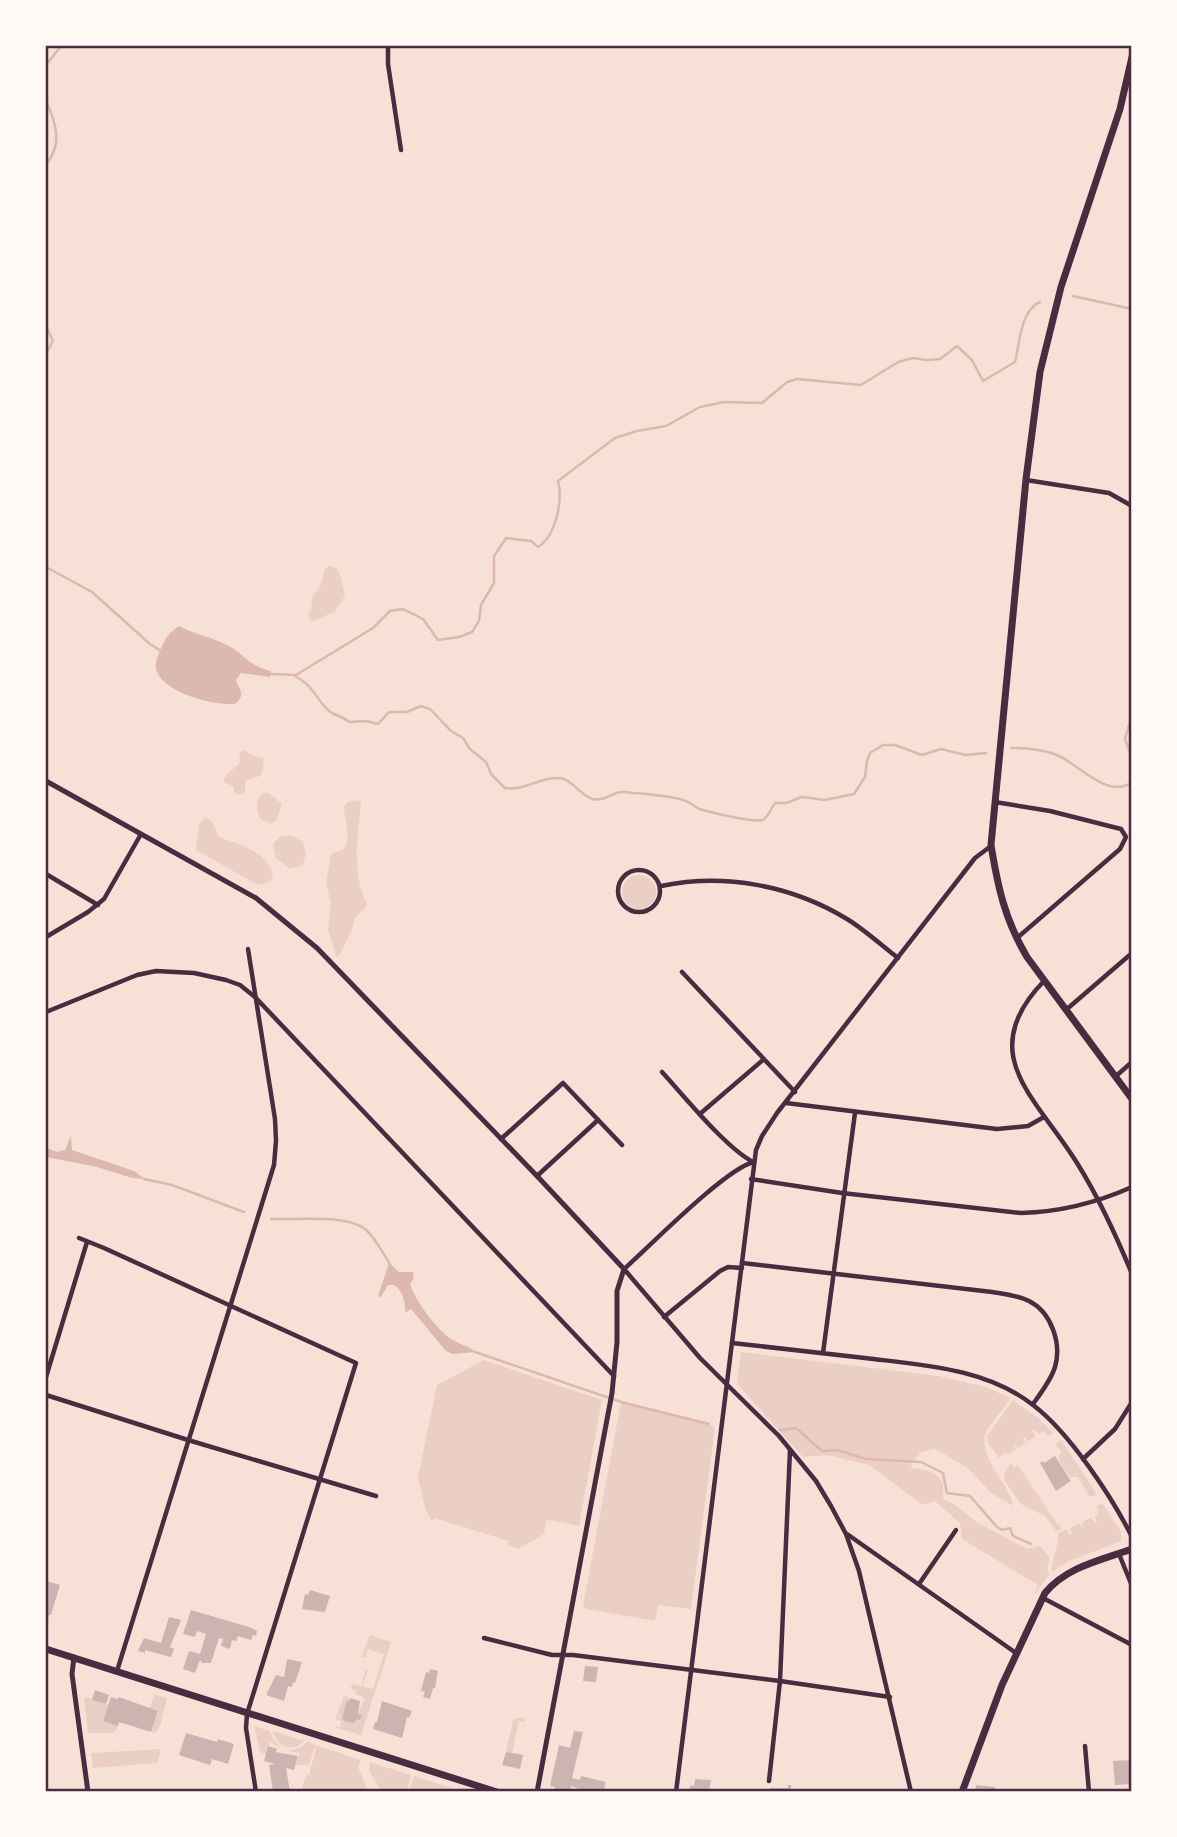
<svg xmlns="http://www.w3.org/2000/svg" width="1177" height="1837" viewBox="0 0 1177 1837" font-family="'Sofia Sans Condensed',sans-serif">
	<rect width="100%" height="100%" fill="#f7e1d7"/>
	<g fill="#ebcfc5">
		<path d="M330,566L336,568L340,574L345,596L334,612L311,622L308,615L312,608L311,599L321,585L325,568Z"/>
		<path d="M245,750L253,756L264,758L263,771L260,776L245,781V792L239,795L234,792V787L224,782L225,776L239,764L240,752Z"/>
		<path d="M262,793H269L282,804L276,821L271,824L260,819C256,810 255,802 262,793Z"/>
		<path d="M355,800L360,801L361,805C357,837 352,874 367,904L365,908L355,918L351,932L339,956L336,957L328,929L331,903L326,883L331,854C335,852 339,852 342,850C353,840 344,819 344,807L348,802Z"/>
		<path d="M205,817L212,822L219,837C241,845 264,850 273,873L271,880L264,884H256L196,850L199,825Z"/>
		<path d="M281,836H293L303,842L306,854L303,865L290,869L276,858L273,844Z"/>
		<circle cx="639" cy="892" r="17"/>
		<path d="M741,1352L939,1376L986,1387L1010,1398C1004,1411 987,1426 985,1435C980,1461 1009,1482 1013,1506L991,1493L968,1468L935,1449L921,1452L911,1465L912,1468C923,1469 942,1473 943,1486C944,1491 942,1495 943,1499L954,1504L975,1521L1027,1549L1040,1546L1050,1558L1047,1568L1049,1575L1034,1595L1038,1585L962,1539L960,1523L935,1501L923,1505L869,1465L828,1455L803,1457L737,1384Z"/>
		<path d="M484,1360L602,1400L579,1526L551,1520L546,1521L544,1534L518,1549L508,1545L509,1541L434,1518L432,1522L425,1508L418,1477L437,1385Z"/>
		<path d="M1013,1400L1037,1417L1053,1433L1049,1436L1043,1431L1039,1434L1034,1429L1032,1431L1036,1436L1028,1441L1025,1437L1023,1439L1026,1443L1018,1448L1015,1445L1014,1446L1016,1449L1008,1454L1006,1452L999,1458L989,1444L987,1436Z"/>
		<path d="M621,1402L705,1422L715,1428L691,1609L658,1605L655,1621L586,1609L583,1606Z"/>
		<path d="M1061,1440L1096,1493L1095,1496H1089L1078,1477H1070L1058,1459L1061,1452L1055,1444Z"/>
		<path d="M1011,1463L1014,1467L1018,1465L1058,1525L1060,1524L1061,1530L1056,1531L1045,1516L1021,1504L1004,1480L1005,1472Z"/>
		<path d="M1102,1503L1121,1532V1541L1067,1562L1052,1572C1050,1560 1059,1548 1058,1533L1067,1529L1070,1535L1072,1534L1070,1528L1079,1523L1084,1529L1082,1522L1091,1518L1095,1523H1097L1095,1517L1099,1514L1096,1506Z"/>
		<path d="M370,1635L391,1642L361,1735L333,1727H340L341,1721L335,1719L344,1696L349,1697L342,1719L349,1723L356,1719L360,1720L362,1715L358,1714L365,1698L355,1694L356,1691L350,1688L353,1684L361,1686L366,1669L368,1670L362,1686L373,1689L384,1654L368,1649L366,1657H361Z"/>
		<path d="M154,1694L167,1698L160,1726L155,1733L151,1732L158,1712L150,1709Z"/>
		<path d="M88,1697L109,1705L104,1721L118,1726L114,1733H88L84,1698Z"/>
		<path d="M518,1718H524L526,1722L519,1721L512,1753L506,1752L513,1720Z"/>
		<path d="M254,1726L270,1731L273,1739L281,1749L270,1742L265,1754L260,1752Z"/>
		<path d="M273,1731L304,1741V1742C291,1753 277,1747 273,1731Z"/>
		<path d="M307,1742L361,1760L358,1767L368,1791H301L306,1775H309L316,1749H314L309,1765H295L300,1753L288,1751L301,1747Z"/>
		<path d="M161,1749L157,1763L93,1768L91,1753Z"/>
		<path d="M369,1762L411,1775L407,1791H381L370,1772Z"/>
		<path d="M414,1776L457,1790L409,1791Z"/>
	</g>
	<g fill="#dcb8b0">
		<path d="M179,626C194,634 211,637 227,645C247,655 246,665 271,671L270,677L241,673L236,680C240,691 246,694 235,704C215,706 165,693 157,672C154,664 157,658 160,651C165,639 168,633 179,626Z"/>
		<path d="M71,1135L72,1150L134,1171L145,1179L132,1178L97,1167L46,1157V1148L57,1152L65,1150Z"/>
		<path d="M389,1263L399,1272H413L414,1278L410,1284C414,1299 437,1330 451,1339C459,1344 469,1346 476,1352L453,1354L446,1351L411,1309L405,1313C406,1303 403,1291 394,1285H388L381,1297L378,1296Z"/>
	</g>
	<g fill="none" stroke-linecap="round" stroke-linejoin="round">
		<g stroke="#dcb8b0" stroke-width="2.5">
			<path d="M46,65L61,46"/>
			<path d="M46,101C56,122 63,145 46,164"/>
			<path d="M1073,296L1132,309"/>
			<path d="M46,326L53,341L46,354"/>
			<path d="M46,567L92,592L150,644L161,651"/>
			<path d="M270,674L296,675L373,628L390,611L403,609L423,619L438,640L459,637L472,632L479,621L481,605L494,583V556L506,538L531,541L538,547C556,536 563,500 558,481L615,438L637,431L666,426L700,407L724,402L762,403L787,382L797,379L861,385L898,362L913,358L926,360L940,359L957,346L972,360L983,381L1015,362C1020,343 1020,311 1040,302"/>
			<path d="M295,676C317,689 313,696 328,710C334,716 343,716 349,722L366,721L378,724L389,712H407L421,706L430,709L451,731L463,738L470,749L486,762L491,774L505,788C524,791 538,778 557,778C571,777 579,795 593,799C605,802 613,791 623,792C641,794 670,795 686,801C691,803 694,807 700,809C709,812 755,823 762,820C769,817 771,808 775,803H786L802,797L825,800L854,794L865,777L867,761L870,753L883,745H895L922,755L941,749L966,755L986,753"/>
			<path d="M1132,714L1125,739L1132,759"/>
			<path d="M1011,748C1026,748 1046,750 1059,756C1079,765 1109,800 1132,782"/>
			<path d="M144,1179L172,1185L244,1212"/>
			<path d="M271,1219C295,1220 346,1214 365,1229C376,1238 383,1254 391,1266"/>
			<path d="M475,1352L621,1402L709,1424"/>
			<path d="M780,1430L796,1428L822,1451L837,1450L866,1459L921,1462L943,1473L947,1493L970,1496L997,1527L1002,1530L1010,1528L1013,1536L1031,1544"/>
		</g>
	</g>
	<g fill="#ccb4b1">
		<path d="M1055,1456L1071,1481L1056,1491L1040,1463L1043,1461L1044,1463Z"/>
		<path d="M47,1581L60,1585L51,1615H49L48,1618L46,1617Z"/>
		<path d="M310,1590L330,1596L325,1612L302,1609L305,1594L308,1595Z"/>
		<path d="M191,1610L249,1627L257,1631L256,1636L253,1635L251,1640L238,1636L236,1641L232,1640L230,1649L221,1646L223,1639L219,1638L211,1663H202L200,1660L195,1673L183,1669L189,1651L200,1654L206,1634L197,1631L195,1637L183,1634Z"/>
		<path d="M169,1617L181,1620L170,1647L174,1649L171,1657L145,1650V1653L138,1651L144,1638L161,1643Z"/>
		<path d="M287,1659L302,1662L295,1683L293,1682L292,1687L288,1686L284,1701L266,1695L276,1675L284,1677Z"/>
		<path d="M585,1666L598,1667L596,1682L583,1681Z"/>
		<path d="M430,1669L438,1671L435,1688H433L430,1699L423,1697L425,1692L421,1691L426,1672L429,1673Z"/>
		<path d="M95,1690L109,1695L106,1704L92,1700Z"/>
		<path d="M111,1697L118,1699L119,1697L158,1711L151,1732L119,1722L118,1726L103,1721Z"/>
		<path d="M350,1698L360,1701L358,1714L362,1715L360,1720L356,1719L355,1723L346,1722L342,1719L347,1700L349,1701Z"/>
		<path d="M382,1701L412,1711L409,1718L407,1717L402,1738L373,1729L375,1722H377Z"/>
		<path d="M574,1731L583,1732L572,1778L580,1780L581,1776L606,1782L603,1792H576L577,1788L571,1786V1790L562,1792L554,1790L555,1787L550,1786L559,1745L570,1748Z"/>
		<path d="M186,1733L217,1742L218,1739L234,1744L228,1764L212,1759L210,1765L179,1755Z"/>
		<path d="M268,1746L277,1749L276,1752L298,1756L294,1770L286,1768L290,1792H273L269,1765L275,1764L264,1761Z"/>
		<path d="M506,1752L523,1755L520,1769L502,1765Z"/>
		<path d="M1132,1760V1784L1115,1785L1113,1761Z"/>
		<path d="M695,1779L711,1780L709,1792H689L690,1785L694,1786Z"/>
		<path d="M788,1785H791V1792H770V1788H788Z"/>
		<path d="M976,1785L995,1787V1792H975Z"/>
	</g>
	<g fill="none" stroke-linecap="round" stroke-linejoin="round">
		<g stroke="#4a2c40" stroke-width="4.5">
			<path d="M388,46V64L401,150"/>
			<path d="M1026,480L1109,493L1132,506"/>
			<path d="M995,802L1050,811L1121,829L1126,837L1120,849L1017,938"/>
			<circle cx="639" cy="891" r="21"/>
			<path d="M46,874L98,905"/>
			<path d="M661,886C724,873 791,885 847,919C865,930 881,945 898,958"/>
			<path d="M46,937L88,912L104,899L141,834"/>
			<path d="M682,972L795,1092"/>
			<path d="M1044,981C973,1054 1037,1098 1077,1163C1099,1198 1116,1235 1132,1274"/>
			<path d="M1067,1009L1132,953"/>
			<path d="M46,1012L137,975L156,971L194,973L226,980L240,985L255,997L614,1376"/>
			<path d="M662,1072C685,1097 725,1147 753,1162"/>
			<path d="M1116,1076L1132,1062"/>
			<path d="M786,1103L997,1129L1028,1126L1044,1117"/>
			<path d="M701,1113L763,1060"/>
			<path d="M501,1139L563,1083L622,1145"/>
			<path d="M754,1162C726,1168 649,1247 624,1269L700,1358L779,1436L816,1481L831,1506L846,1534L859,1571L911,1792"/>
			<path d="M537,1176L598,1120"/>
			<path d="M751,1179L842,1193L1021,1213C1060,1212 1096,1203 1132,1187"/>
			<path d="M79,1238L104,1248L356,1363L247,1714L246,1728L256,1792"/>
			<path d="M742,1263L992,1292C1004,1294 1017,1295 1029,1301C1051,1312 1062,1343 1055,1367C1051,1380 1041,1393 1033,1404"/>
			<path d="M664,1317L720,1271L728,1267L742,1268"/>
			<path d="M732,1343C777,1348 821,1353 865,1358C922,1365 986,1368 1033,1405C1069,1432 1112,1497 1132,1537"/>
			<path d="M823,1353L855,1113"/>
			<path d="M46,1377L87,1242"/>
			<path d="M46,1395L188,1440L376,1496"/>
			<path d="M1083,1459L1115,1429L1132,1402"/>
			<path d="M847,1534L1016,1653"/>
			<path d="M1119,1554L1132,1586"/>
			<path d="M919,1584L956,1530"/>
			<path d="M1043,1598L1132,1645"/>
			<path d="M484,1638L552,1655H573L780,1681L890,1697"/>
			<path d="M117,1671L274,1165L276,1141L275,1119L248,949"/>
			<path d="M1085,1746L1089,1792"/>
			<path d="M769,1781L780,1681L790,1450"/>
			<path d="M676,1792L756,1150L762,1136L777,1113L975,858L991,846"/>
		</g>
		<g stroke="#4a2c40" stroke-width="5">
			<path d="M46,781L256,898L317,948L537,1176L624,1269L617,1291V1342L612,1393L537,1792"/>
			<path d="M74,1657L72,1674L88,1792"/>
		</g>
		<g stroke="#4a2c40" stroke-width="7">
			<path d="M1132,57L1120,109L1061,287L1040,372L1026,479L991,845C998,888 1005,920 1027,957L1132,1099"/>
			<path d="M46,1649L497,1792"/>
			<path d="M962,1792L1002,1685L1045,1593C1066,1567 1101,1560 1132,1549"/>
		</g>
	</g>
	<rect width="1177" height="1837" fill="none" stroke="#fffaf5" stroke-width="94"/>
	<rect x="47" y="47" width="1083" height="1743" fill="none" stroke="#4a2c40" stroke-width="2.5"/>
</svg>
